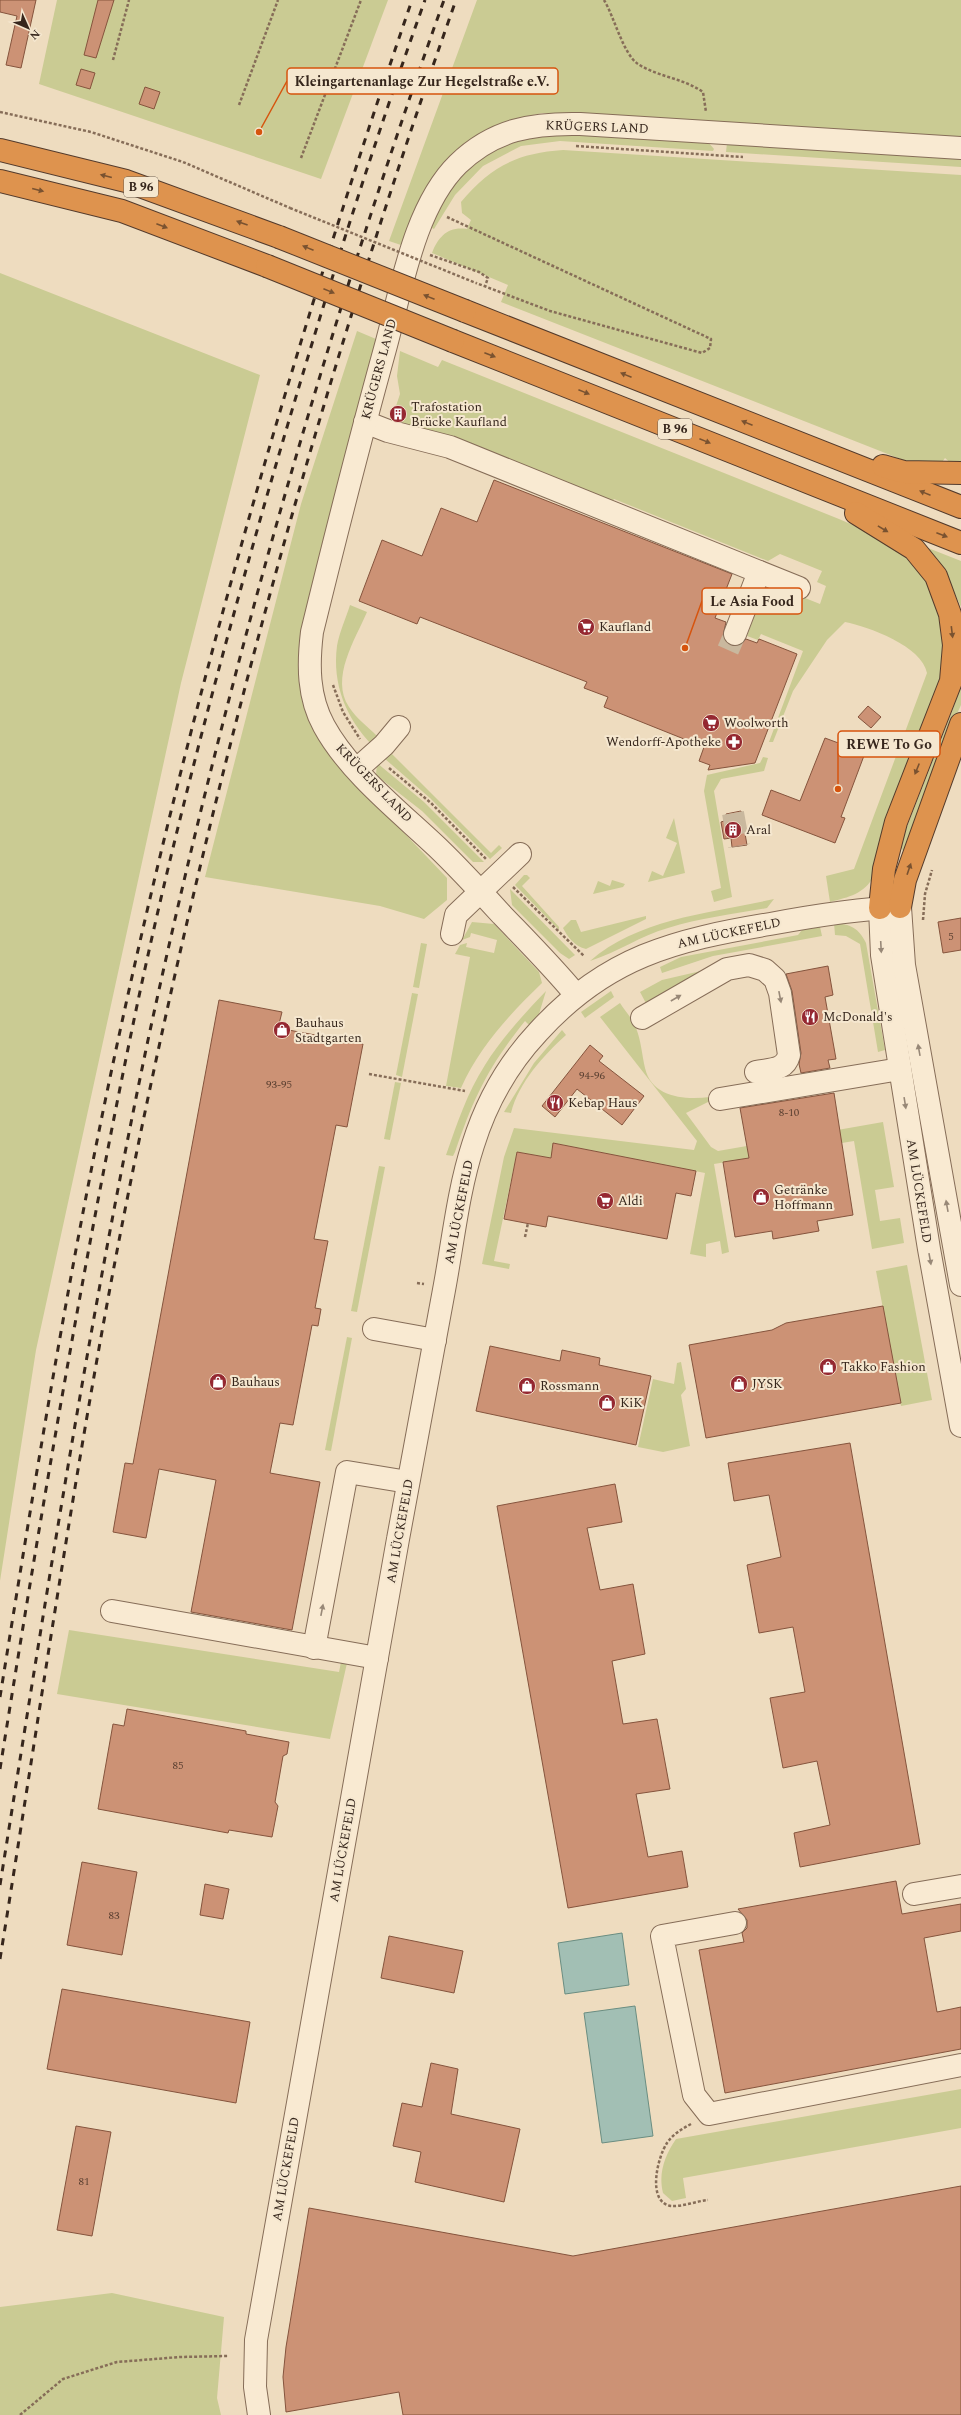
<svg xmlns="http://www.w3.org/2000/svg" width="961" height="2415" viewBox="0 0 961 2415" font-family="Spectral,serif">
	<rect width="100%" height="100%" fill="#eedcbf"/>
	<g fill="#cacb93">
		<path d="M57,0H388L321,179L39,84Z"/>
		<path d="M477,0H961V139L542,113C457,130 430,167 404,246L389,241Z"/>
		<path d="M555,133L708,142L714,149L713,151L560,141L521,146L483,166L455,195L434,229L430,227C459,163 487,145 555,133Z"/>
		<path d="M727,143L961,158V167L726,152Z"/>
		<path d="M563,150L961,175V466L955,467L945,458L940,465H921L903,460L501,302L508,285L432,253C438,237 448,226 467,229L471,220L462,213L461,202C490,167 517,153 563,150Z"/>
		<path d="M0,273L260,375L181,683L36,1350L0,1581Z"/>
		<path d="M357,331L376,339L300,643V681L307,715L313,728L330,755L447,878V900L424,919L380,906L205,877L301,504Z"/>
		<path d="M400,351L438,367L442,360L839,519L892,542L907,554L938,598L946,670L874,876C864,894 849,897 830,902L826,876L854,869L927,673C922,646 869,627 845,622L827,640L793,691L773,742H769L803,651L761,634L758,640L747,636L760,599L790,592L820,604L826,586L817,582L822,571L780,554L768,561L614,499L611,504L396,422L392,418L400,394L397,376Z"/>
		<path d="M923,546L961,561V607L945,572Z"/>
		<path d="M350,605L367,612C355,640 330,678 349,707C356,718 368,727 377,736L386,728L372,745C346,718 332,684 337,646C339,633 346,618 350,605Z"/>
		<path d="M961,685V705L951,727L907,849L903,851L901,848V842L952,712Z"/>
		<path d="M391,753L491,853L499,845L502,848L490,859L430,798L384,758Z"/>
		<path d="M763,757L768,758L764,771L721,779L714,791L732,897L714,902L711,891L721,888L704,791L707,775L760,763Z"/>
		<path d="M377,763L424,802L484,862H473L422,811L376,775Z"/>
		<path d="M674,818L685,873L648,882L652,871L663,876L677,843L666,838Z"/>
		<path d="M524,875H527L530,878L522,886L559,927V930L515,885Z"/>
		<path d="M612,880L625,884L623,887L593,894L598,881L610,886Z"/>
		<path d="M510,889L575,955L569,959L560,953L512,905Z"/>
		<path d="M774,899L767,908C735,914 700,918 668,928C640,936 618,952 590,961C639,918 712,913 774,899Z"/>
		<path d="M646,916V919L586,949C575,947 567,936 563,928L571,920H576L581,932Z"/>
		<path d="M472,922L494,924L539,972L542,983C509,1015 480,1046 461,1088L446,1086L470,957L455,954L460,945L467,943L466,947L494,953L497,940L471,933L470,937L462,940Z"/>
		<path d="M834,923C850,924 859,928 866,943L885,1050L878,1052L860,944L846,936L835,935Z"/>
		<path d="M820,927L822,936L713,956L662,973L660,967L681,957L798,935L802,930Z"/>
		<path d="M421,943L427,944L419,988L413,987Z"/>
		<path d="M727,965L648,1007L640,992L662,980Z"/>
		<path d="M546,991L539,1014L529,1025L525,1021C488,1067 474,1097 455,1152L453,1156L446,1155C457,1124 467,1093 485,1065C502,1038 524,1014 546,991Z"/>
		<path d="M611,991L614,997L585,1018L581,1012Z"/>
		<path d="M412,993L418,994L402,1077L396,1075Z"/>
		<path d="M620,1003C625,1011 633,1019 636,1028C641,1040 642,1055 645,1068C652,1098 685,1100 710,1097L712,1100L686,1113L711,1147L718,1151L883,1122L894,1187L875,1190L880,1221L900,1218L904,1243L872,1249L854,1141L714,1164L729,1252L722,1254L720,1241L706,1244V1257L690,1254L705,1173L554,1143L551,1158L517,1152L494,1261L510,1264L509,1269L482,1264L504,1157L514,1128L694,1150L697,1141L600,1017Z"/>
		<path d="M562,1030L566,1035C543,1056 519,1082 511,1113L504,1112L534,1063Z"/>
		<path d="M395,1082L401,1083L390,1140L384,1139Z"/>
		<path d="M379,1166L385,1167L357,1312L351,1311Z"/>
		<path d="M907,1265L932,1400L901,1406L876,1271Z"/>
		<path d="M347,1337L352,1338L331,1451L325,1450Z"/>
		<path d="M681,1362L686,1389L681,1395L690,1446L663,1452L638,1447L653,1379L674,1384L677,1363Z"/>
		<path d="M69,1630L339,1672L341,1662L347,1663L330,1739L57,1694Z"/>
		<path d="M961,2089V2128L683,2178L686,2198L672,2201L663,2193C658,2173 665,2155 676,2139Z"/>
		<path d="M112,2293L224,2317L217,2398L221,2415H0V2307Z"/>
	</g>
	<g fill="#a2bfb4" stroke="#6a8d81">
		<path d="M622,1933L629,1985L565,1994L558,1943Z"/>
		<path d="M635,2006L653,2136L602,2143L584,2013Z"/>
	</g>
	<g fill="#cc9275" stroke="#85543d">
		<path d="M0,0H36L21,68L6,65L17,16L0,12Z"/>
		<path d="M98,0H114L96,58L84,55Z"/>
		<path d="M81,69L95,73L90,89L76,85Z"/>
		<path d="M145,87L160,92L154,109L139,104Z"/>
		<path d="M494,480L732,574L715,618L726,622L723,636L726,642L737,646L746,639L757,643L759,639L797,654L755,763L708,770L710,765L699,761L704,747L604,707L608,697L584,688L587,682L420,617L417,624L359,601L382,540L422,556L441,508L477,522Z"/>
		<path d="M868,706L881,717L871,728L858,717Z"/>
		<path d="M825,738L865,753L841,817L845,818L835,843L762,815L771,790L800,801Z"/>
		<path d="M741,811L747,845L732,847L731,838L724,839L721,822L727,820L726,814Z"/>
		<path d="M961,918V950L943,953L938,922Z"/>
		<path d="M828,966L833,995L825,997L836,1059L828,1060L830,1068L801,1073L799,1064L801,1053L792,991L786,974Z"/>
		<path d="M219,1000L282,1012L278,1028L363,1044L347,1127L336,1125L314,1239L328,1241L315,1308L321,1309L318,1326L312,1325L293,1425L280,1423L270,1473L320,1482L292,1630L191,1612L216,1480L159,1469L146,1538L113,1532L125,1463L133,1464Z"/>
		<path d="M590,1045L603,1056L599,1061L644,1096L622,1125L577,1089L555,1117L542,1106Z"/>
		<path d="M834,1093L853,1215L817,1221L819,1231L773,1239L772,1231L735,1237L723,1162L749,1158L740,1108Z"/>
		<path d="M553,1143L696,1171L691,1196L676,1193L667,1239L548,1216L546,1227L504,1219L517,1152L551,1158Z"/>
		<path d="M883,1306L901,1403L706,1438L689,1345L772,1330L786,1323Z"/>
		<path d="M490,1346L560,1361L562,1350L600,1358L599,1365L651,1376L636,1445L476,1411Z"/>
		<path d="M850,1443L920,1844L800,1867L794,1833L830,1825L817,1761L783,1768L770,1698L805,1692L793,1627L759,1633L747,1565L781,1557L769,1495L734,1501L728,1463Z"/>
		<path d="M615,1484L622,1522L587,1528L600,1590L633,1584L645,1654L612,1661L623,1724L657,1719L670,1789L636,1794L648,1857L682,1851L688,1887L568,1908L497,1506Z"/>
		<path d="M127,1709L246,1731V1734L289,1742L287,1754L283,1756L275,1802L278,1806L272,1837L229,1830L228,1833L98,1809L113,1724L124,1726Z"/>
		<path d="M82,1862L137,1872L122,1955L67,1945Z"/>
		<path d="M896,1881L902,1914L961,1904V1931L924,1938L937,2012L961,2007V2049L725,2093L699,1950L744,1942L742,1933L747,1928V1920L738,1909Z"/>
		<path d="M205,1884L229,1889L223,1919L200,1915Z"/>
		<path d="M389,1936L463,1951L454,1993L381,1978Z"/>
		<path d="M62,1989L250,2022L236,2103L47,2069Z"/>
		<path d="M431,2063L458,2069L451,2114L520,2129L504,2202L415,2182L421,2152L393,2146L402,2103L422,2107Z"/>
		<path d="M76,2126L111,2132L92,2236L57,2230Z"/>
		<path d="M961,2186V2415H403L399,2392L286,2412L283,2377L286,2347L309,2208L573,2256Z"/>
	</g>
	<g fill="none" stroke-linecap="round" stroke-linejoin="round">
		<g stroke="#c9b89e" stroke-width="22" stroke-dasharray="22 11" stroke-linecap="butt">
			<path d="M728,650L735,634"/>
			<path d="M733,813L739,846"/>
		</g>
		<defs>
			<g id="minor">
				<path d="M365,422L388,431L450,447L799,588"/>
				<path d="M735,634L759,572"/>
				<path d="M357,769L384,745L399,727"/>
				<path d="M880,908L882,955L929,1249L961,1426"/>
				<path d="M452,934L456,915L520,854"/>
				<path d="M576,995C553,967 527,941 502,915C481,892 460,869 437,847C400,812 349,772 324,726C308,697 308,665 312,632C335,538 359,443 385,349C401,291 414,207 458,164C494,129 533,123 580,124L961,148"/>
				<path d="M642,1018L727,969L749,965L765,970L775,979L780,993L789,1055C785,1071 770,1069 756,1072"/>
				<path d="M720,1099L900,1069"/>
				<path d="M374,1329L435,1340"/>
				<path d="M112,1611L377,1658"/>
				<path d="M314,1648L347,1472L408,1482"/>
				<path d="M914,1894L961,1886"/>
				<path d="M735,1923L662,1936L694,2095L709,2114L961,2065"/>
				<path d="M259,2415L255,2387L256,2340C304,2073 351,1806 398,1539C413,1456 429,1373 444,1290C453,1242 458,1191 473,1145C486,1103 508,1064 538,1032C606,957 674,940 770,924C813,916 856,909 900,907L904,965L961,1285"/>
			</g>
			<g id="highway">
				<path d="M0,150L126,181L279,237"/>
				<path d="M0,181L122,211L267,266"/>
				<path d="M465,311L961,507"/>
				<path d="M453,341L961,543"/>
				<path d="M883,466L904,472L961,473"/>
				<path d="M856,513L914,549L936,576L950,614L954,645L951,681L896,822L884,869L880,908"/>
				<path d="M900,907L905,880L961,724"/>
			</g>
		</defs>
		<use href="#minor" stroke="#866d58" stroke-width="24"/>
		<use href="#highway" stroke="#543b2c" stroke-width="24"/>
		<g stroke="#866d58" stroke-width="2.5" stroke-dasharray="3 2" stroke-linecap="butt">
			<path d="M604,0C614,16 623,54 638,64C658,77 683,78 703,92L706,112"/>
			<path d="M113,60L129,0"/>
			<path d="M239,105L278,0"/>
			<path d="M0,112L91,132L183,162L290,208"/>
			<path d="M576,146L743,157"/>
			<path d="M301,158L361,0"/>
			<path d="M447,217L711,339L710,348L702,353L550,311L476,283"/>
			<path d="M430,255L479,272L488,278L485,286"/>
			<path d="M333,685L343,712L360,739"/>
			<path d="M389,768L431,803L486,859"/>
			<path d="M513,887L584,956"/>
			<path d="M923,920L925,894L932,870"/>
			<path d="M369,1074L465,1091"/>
			<path d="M525,1237L528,1223"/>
			<path d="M417,1283L424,1284"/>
			<path d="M691,2124C682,2129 673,2134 667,2143C658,2156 646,2202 671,2206C682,2207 697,2201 708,2200"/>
			<path d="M20,2415L63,2379L117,2362L180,2357L228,2356"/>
		</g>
		<use href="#minor" stroke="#f9ead2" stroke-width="22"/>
		<use href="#highway" stroke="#de934e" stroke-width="22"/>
		<g stroke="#36261c" stroke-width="3" stroke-dasharray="7 7" stroke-linecap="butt">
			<path d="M0,1697C36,1474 72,1251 120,1031C196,681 296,338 412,0"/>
			<path d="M0,1769C39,1525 80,1281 130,1039C167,859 214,682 264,506C313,336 365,167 425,0"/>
			<path d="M0,1885C45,1603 89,1320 148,1040C224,688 323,339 444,0"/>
			<path d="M0,1959C40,1712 75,1465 123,1220C205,805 315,398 456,0"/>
		</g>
		<defs>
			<g id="highway-bridge">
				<path d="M279,237L465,311"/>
				<path d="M267,266L453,341"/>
			</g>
		</defs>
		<use href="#highway-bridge" stroke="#543b2c" stroke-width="24" stroke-linecap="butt"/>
		<path stroke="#866d58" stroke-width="2.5" stroke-dasharray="3 2" stroke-linecap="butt" d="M290,208L476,283"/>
		<use href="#highway-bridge" stroke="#de934e" stroke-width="22"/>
	</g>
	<defs><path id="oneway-solid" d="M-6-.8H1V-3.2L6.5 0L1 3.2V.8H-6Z"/></defs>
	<g fill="#795230">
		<use href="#oneway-solid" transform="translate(106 176) rotate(-166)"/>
		<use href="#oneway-solid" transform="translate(38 190) rotate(14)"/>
		<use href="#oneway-solid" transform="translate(242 223) rotate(-160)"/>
		<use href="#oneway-solid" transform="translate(162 226) rotate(21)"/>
		<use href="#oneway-solid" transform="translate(308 248) rotate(-158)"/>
		<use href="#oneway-solid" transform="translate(329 291) rotate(22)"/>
		<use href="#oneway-solid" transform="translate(429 297) rotate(-158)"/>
		<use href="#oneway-solid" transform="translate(490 355) rotate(21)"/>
		<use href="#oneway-solid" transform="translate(626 375) rotate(-158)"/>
		<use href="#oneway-solid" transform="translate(584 392) rotate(22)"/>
		<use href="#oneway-solid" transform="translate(747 423) rotate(-158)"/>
		<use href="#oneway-solid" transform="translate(705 441) rotate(22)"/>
		<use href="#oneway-solid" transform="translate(925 493) rotate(-158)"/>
		<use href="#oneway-solid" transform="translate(883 529) rotate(31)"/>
		<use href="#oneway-solid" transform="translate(942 535) rotate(21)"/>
		<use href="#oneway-solid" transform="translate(952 632) rotate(83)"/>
		<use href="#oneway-solid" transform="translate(917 769) rotate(112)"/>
		<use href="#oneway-solid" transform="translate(909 869) rotate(-71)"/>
	</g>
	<g fill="#988877">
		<use href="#oneway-solid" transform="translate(881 947) rotate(87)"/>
		<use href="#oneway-solid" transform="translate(780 997) rotate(79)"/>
		<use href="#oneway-solid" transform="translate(676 998) rotate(-30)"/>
		<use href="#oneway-solid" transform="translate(919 1050) rotate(-100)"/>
		<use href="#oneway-solid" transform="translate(905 1103) rotate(81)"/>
		<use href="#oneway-solid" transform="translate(947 1206) rotate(-100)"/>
		<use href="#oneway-solid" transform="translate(930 1259) rotate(80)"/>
		<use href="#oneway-solid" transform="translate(322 1610) rotate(-79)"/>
	</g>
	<defs>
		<symbol id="building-disc" viewBox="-11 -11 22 22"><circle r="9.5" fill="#952831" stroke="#f5e7cf"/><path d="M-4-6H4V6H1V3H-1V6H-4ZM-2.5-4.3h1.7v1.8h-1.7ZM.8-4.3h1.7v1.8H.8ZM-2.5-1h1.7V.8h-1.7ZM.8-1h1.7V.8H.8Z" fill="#fff"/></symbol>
		<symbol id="supermarket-disc" viewBox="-11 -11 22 22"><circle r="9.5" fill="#952831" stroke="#f5e7cf"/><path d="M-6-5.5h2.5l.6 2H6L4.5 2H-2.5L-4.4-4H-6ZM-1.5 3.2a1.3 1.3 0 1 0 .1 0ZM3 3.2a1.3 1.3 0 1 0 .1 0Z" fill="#fff"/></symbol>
		<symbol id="pharmacy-disc" viewBox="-11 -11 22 22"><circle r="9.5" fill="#952831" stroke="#f5e7cf"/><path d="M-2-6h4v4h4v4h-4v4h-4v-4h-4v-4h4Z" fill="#fff"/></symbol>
		<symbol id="restaurant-disc" viewBox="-11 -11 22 22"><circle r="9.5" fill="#952831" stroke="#f5e7cf"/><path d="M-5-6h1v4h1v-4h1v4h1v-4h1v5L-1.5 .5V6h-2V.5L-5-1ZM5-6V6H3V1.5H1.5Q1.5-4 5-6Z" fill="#fff"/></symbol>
		<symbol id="shop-disc" viewBox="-11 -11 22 22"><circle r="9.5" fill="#952831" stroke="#f5e7cf"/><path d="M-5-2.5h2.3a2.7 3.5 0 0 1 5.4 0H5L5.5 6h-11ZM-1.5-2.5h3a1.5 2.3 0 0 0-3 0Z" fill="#fff"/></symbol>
	</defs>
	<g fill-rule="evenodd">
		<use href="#building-disc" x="388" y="404" width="20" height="20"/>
		<use href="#supermarket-disc" x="576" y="617" width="20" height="20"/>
		<use href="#supermarket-disc" x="701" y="713" width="20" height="20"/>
		<use href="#pharmacy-disc" x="724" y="732" width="20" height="20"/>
		<use href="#building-disc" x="723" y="820" width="20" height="20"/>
		<use href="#restaurant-disc" x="800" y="1007" width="20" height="20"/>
		<use href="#shop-disc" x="272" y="1020" width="20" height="20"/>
		<use href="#restaurant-disc" x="545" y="1093" width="20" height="20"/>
		<use href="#shop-disc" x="751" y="1187" width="20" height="20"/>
		<use href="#supermarket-disc" x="595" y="1191" width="20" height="20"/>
		<use href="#shop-disc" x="818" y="1357" width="20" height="20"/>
		<use href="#shop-disc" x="208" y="1372" width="20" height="20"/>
		<use href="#shop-disc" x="729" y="1374" width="20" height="20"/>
		<use href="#shop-disc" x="517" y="1376" width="20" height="20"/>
		<use href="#shop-disc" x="597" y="1393" width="20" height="20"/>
	</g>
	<g text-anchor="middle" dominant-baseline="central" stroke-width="4" stroke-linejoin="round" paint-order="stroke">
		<g font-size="11" fill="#5c4132">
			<text x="951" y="936">5</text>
			<text x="592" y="1075">94-96</text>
			<text x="279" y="1084">93-95</text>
			<text x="789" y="1112">8-10</text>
			<text x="178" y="1765">85</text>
			<text x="114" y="1915">83</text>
			<text x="84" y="2181">81</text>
		</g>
		<g fill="#f5e7cf" stroke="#6f6052" stroke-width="1">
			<rect x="124" y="177" width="34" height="20" rx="3"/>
			<rect x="658" y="419" width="34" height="20" rx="3"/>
		</g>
		<g font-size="12" font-weight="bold" fill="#36261c">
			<text x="141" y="187">B 96</text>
			<text x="675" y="429">B 96</text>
		</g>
		<g font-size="13" fill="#36261c" stroke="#f5e7cf">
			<text transform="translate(597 127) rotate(2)">KRÜGERS LAND</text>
			<text transform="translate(379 369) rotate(-75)">KRÜGERS LAND</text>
			<text transform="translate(374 783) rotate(46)">KRÜGERS LAND</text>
			<text transform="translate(729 933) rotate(-12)">AM LÜCKEFELD</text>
			<text transform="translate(919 1191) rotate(81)">AM LÜCKEFELD</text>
			<text transform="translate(459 1212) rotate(-79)">AM LÜCKEFELD</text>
			<text transform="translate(400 1531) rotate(-80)">AM LÜCKEFELD</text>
			<text transform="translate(343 1850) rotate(-80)">AM LÜCKEFELD</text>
			<text transform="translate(286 2169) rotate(-80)">AM LÜCKEFELD</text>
		</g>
		<g font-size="13" fill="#36261c" stroke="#f5e7cf" text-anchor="start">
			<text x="411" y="407">Trafostation<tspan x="411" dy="15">Brücke Kaufland</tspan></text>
			<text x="599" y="627">Kaufland</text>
			<text x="724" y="723">Woolworth</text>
			<text x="721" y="742" text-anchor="end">Wendorff-Apotheke</text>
			<text x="746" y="830">Aral</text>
			<text x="823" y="1017">McDonald's</text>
			<text x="295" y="1023">Bauhaus<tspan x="295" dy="15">Stadtgarten</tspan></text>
			<text x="568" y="1103">Kebap Haus</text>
			<text x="774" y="1190">Getränke<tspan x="774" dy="15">Hoffmann</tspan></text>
			<text x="618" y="1201">Aldi</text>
			<text x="841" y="1367">Takko Fashion</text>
			<text x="231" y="1382">Bauhaus</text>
			<text x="752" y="1384">JYSK</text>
			<text x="540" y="1386">Rossmann</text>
			<text x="620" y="1403">KiK</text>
		</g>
	</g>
	<path fill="none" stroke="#d6540e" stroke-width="1.5" d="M259 132L287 81M685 648L702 601M838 789L838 744"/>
	<g fill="#d6540e" stroke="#f5e7cf" stroke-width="1.5">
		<circle cx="259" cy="132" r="4"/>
		<circle cx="685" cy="648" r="4"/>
		<circle cx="838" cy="789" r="4"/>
	</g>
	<g fill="#f5e7cf" stroke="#d6540e" stroke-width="1.5">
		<rect x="287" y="68" width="271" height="26" rx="4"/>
		<rect x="702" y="588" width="100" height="26" rx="4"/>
		<rect x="838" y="731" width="102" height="26" rx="4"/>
	</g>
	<g font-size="14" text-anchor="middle" font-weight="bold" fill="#36261c">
		<text x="422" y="86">Kleingartenanlage Zur Hegelstraße e.V.</text>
		<text x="752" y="606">Le Asia Food</text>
		<text x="889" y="749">REWE To Go</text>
	</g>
	<g transform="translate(28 28) rotate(135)" stroke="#f5e7cf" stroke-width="3" paint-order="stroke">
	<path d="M0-3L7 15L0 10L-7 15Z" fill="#36261c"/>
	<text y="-6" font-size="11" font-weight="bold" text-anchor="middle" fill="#36261c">N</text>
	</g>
</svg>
